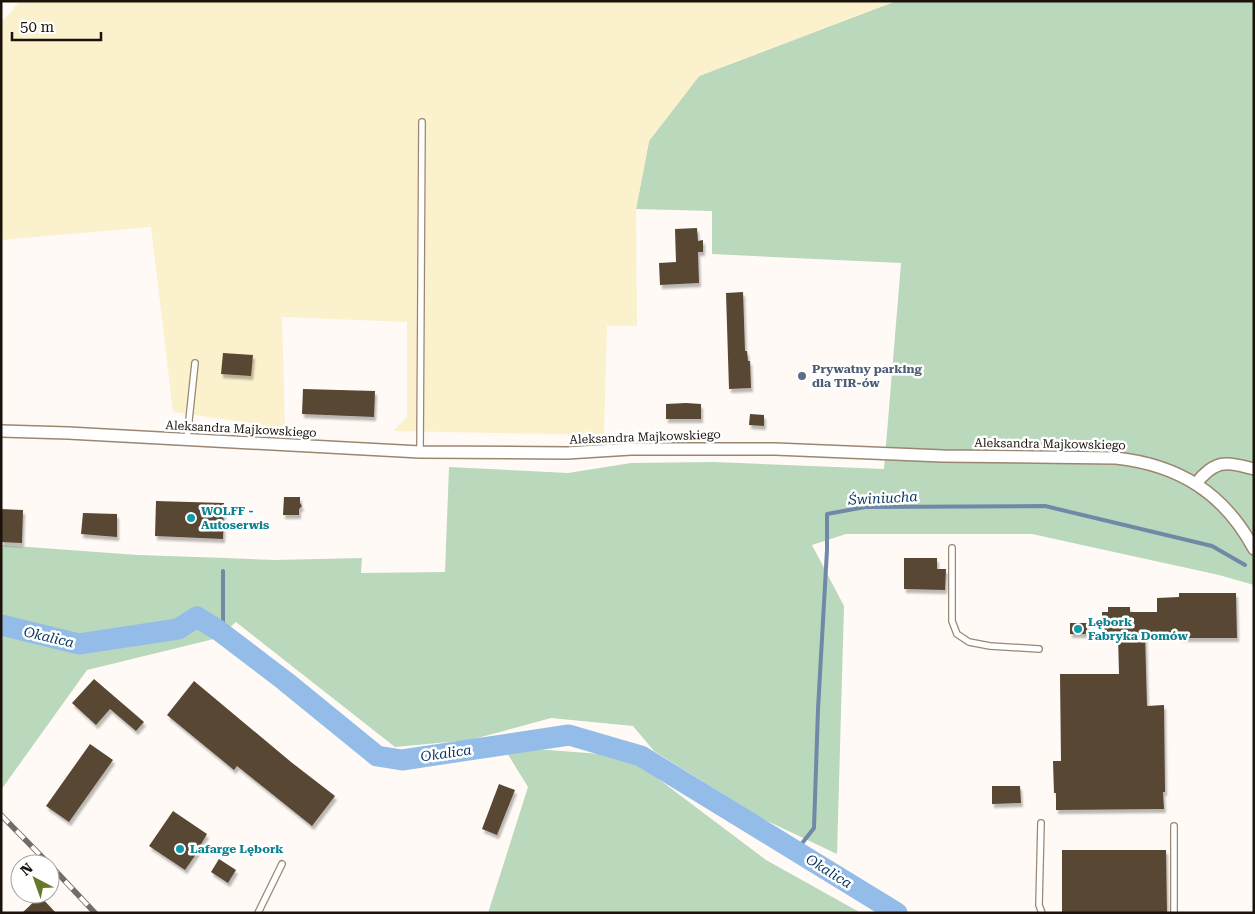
<svg xmlns="http://www.w3.org/2000/svg" width="1255" height="914" viewBox="0 0 1255 914" font-family="'Roboto Serif',serif">
	<defs>
		<filter id="shadow"><feDropShadow dx="2" dy="4" stdDeviation="1" flood-color="#0004"/></filter>
	</defs>
	<rect width="100%" height="100%" fill="#fffaf5"/>
	<g fill="#bad8bb">
		<path d="M896,1H1254V585L1219,575L1032,534H846L812,545L844,606L837,854L763,819L654,751L633,726L551,718L470,740L395,747L236,622L218,638L87,670L1,790V545L138,555L226,558L275,560L362,558L361,573L445,572L449,467L568,473L631,463L714,462L884,469L901,263L712,254V211L636,209L649,141L699,76Z"/>
		<path d="M534,749L628,756L766,860L861,913H488L528,787L507,753Z"/>
	</g>
	<path fill="#fbf1cc" d="M19,1H896L699,76L649,141L636,209L637,326H607L604,435L393,431L407,417V322L282,317L285,428L173,412L151,227L1,240V22L11,12Z"/>
	<g fill="none" stroke-linecap="round" stroke-linejoin="round">
		<g stroke="#6f89a6" stroke-width="4">
			<path d="M223,571V634"/>
			<path d="M796,851L814,828L818,709L827,550V514L865,507L1045,506L1212,546L1245,565"/>
		</g>
		<path stroke="#93bce9" stroke-width="21" d="M1,625L79,644L178,629L197,617L218,630L285,681L377,756L402,760L569,735L641,756L897,913"/>
	</g>
	<g fill="#584633" filter="url(#shadow)">
		<path d="M697,228L698,241L703,240V252H698L699,283L660,285L659,263L676,262L675,229Z"/>
		<path d="M743,292L745,351H747L748,361H750L751,388L729,389L726,293Z"/>
		<path d="M223,353L253,355L251,376L221,374Z"/>
		<path d="M303,389L375,391L374,417L302,414Z"/>
		<path d="M686,403L701,404V419H666V404Z"/>
		<path d="M750,414L764,415V426L749,425Z"/>
		<path d="M284,497H300V503L302,506L299,509V515H283Z"/>
		<path d="M156,501L224,503L223,539L155,536Z"/>
		<path d="M1,509L23,510L22,543L1,542Z"/>
		<path d="M83,513L117,514V537L81,534Z"/>
		<path d="M904,558H937V569H946L945,590L904,589Z"/>
		<path d="M1179,593H1236L1237,638H1179V634H1145L1147,706L1164,705L1165,792H1163L1164,809L1056,810V793H1054L1053,761H1061L1060,674H1119L1118,635H1108L1102,626V612H1108V607H1130V612H1157V598L1179,597Z"/>
		<rect x="1070" y="623" width="17" height="11"/>
		<path d="M94,679L144,722L136,731L110,709L96,725L72,703Z"/>
		<path d="M194,681L291,762L335,796L312,826L237,766L234,770L167,715Z"/>
		<path d="M90,744L113,760L69,822L46,806Z"/>
		<path d="M499,784L515,790L497,835L482,829Z"/>
		<path d="M992,786H1020L1021,803L992,804Z"/>
		<path d="M173,811L207,834L200,846L201,847L185,870L149,846Z"/>
		<path d="M1062,850H1166L1167,913H1062Z"/>
		<path d="M219,859L236,870L228,883L211,872Z"/>
		<path d="M40,896L56,913H22Z"/>
	</g>
	<g fill="none" stroke-linecap="round" stroke-linejoin="round">
		<defs>
			<g id="lane">
				<path d="M187,439L195,363"/>
				<path d="M420,452L422,122"/>
				<path d="M952,548V621L957,634L969,642L990,646L1039,649"/>
				<path d="M1041,823L1039,905L1042,913"/>
				<path d="M258,913L282,864"/>
				<path d="M1174,913V826"/>
			</g>
			<g id="street">
				<path d="M1,431L68,433L420,452L567,453L631,449H775L943,456L1116,458C1179,465 1224,493 1254,549"/>
				<path d="M1196,484C1202,475 1214,464 1225,464C1234,463 1245,467 1254,469"/>
			</g>
		</defs>
		<use href="#lane" stroke="#9b8672" stroke-width="8"/>
		<use href="#street" stroke="#9b8672" stroke-width="14"/>
		<use href="#lane" stroke="#fff" stroke-width="5.5"/>
		<use href="#street" stroke="#fff" stroke-width="11"/>
		<defs>
			<g id="rail">
				<path d="M1,815L49,864"/>
				<path d="M50,865L95,913"/>
			</g>
		</defs>
		<use href="#rail" stroke="#736c66" stroke-width="5.5"/>
		<use href="#rail" stroke="#fff" stroke-width="4" stroke-dasharray="11" stroke-linecap="butt"/>
	</g>
	<circle fill="#5c6f8a" stroke="#fff" stroke-width="2" cx="802" cy="376" r="5"/>
	<g fill="#0f9aa8" stroke="#fff" stroke-width="2">
		<circle cx="191" cy="518" r="5"/>
		<circle cx="1078" cy="629" r="5"/>
		<circle cx="180" cy="849" r="5"/>
	</g>
	<g text-anchor="middle" dominant-baseline="central" stroke-width="5" stroke-linejoin="round" paint-order="stroke">
		<g font-size="12" font-weight="bold" fill="#4e5e75" stroke="#fff" text-anchor="start">
			<text x="812" y="369">Prywatny parking<tspan x="812" dy="14">dla TIR-ów</tspan></text>
		</g>
		<g font-size="12" fill="#1a120b" stroke="#fff">
			<text transform="translate(241 429) rotate(3)">Aleksandra Majkowskiego</text>
			<text transform="translate(645 437) rotate(-2)">Aleksandra Majkowskiego</text>
			<text transform="translate(1050 444) rotate(1)">Aleksandra Majkowskiego</text>
		</g>
		<g font-size="12" font-weight="bold" fill="#0d838f" stroke="#fff" text-anchor="start">
			<text x="201" y="511">WOLFF -<tspan x="201" dy="14">Autoserwis</tspan></text>
			<text x="1088" y="622">Lębork<tspan x="1088" dy="14">Fabryka Domów</tspan></text>
			<text x="190" y="849">Lafarge Lębork</text>
		</g>
		<g font-size="14" font-style="italic" fill="#06345d" stroke="#fff">
			<text transform="translate(883 498) rotate(-3)">Świniucha</text>
			<text transform="translate(49 637) rotate(13)">Okalica</text>
			<text transform="translate(446 753) rotate(-8)">Okalica</text>
			<text transform="translate(829 871) rotate(32)">Okalica</text>
		</g>
	</g>
	<rect width="1255" height="914" fill="none" stroke="#1a120b" stroke-width="5"/>
	<g transform="translate(35 879) rotate(319)"><circle r="24" fill="#ffffff" stroke="#a3a09d"/>
	<path d="M0-4L9 19L0 12L-9 19Z" fill="#64792a"/>
	<text y="-8" font-size="14" font-weight="bold" text-anchor="middle" fill="#1a120b">N</text>
	</g>
	<path d="M12 32v8h89v-8" fill="none" stroke="#1a120b" stroke-width="2.5"/>
	<text x="20" y="32" font-size="15" fill="#1a120b" stroke="#ffffff" stroke-width="4" paint-order="stroke">50 m</text>
</svg>
